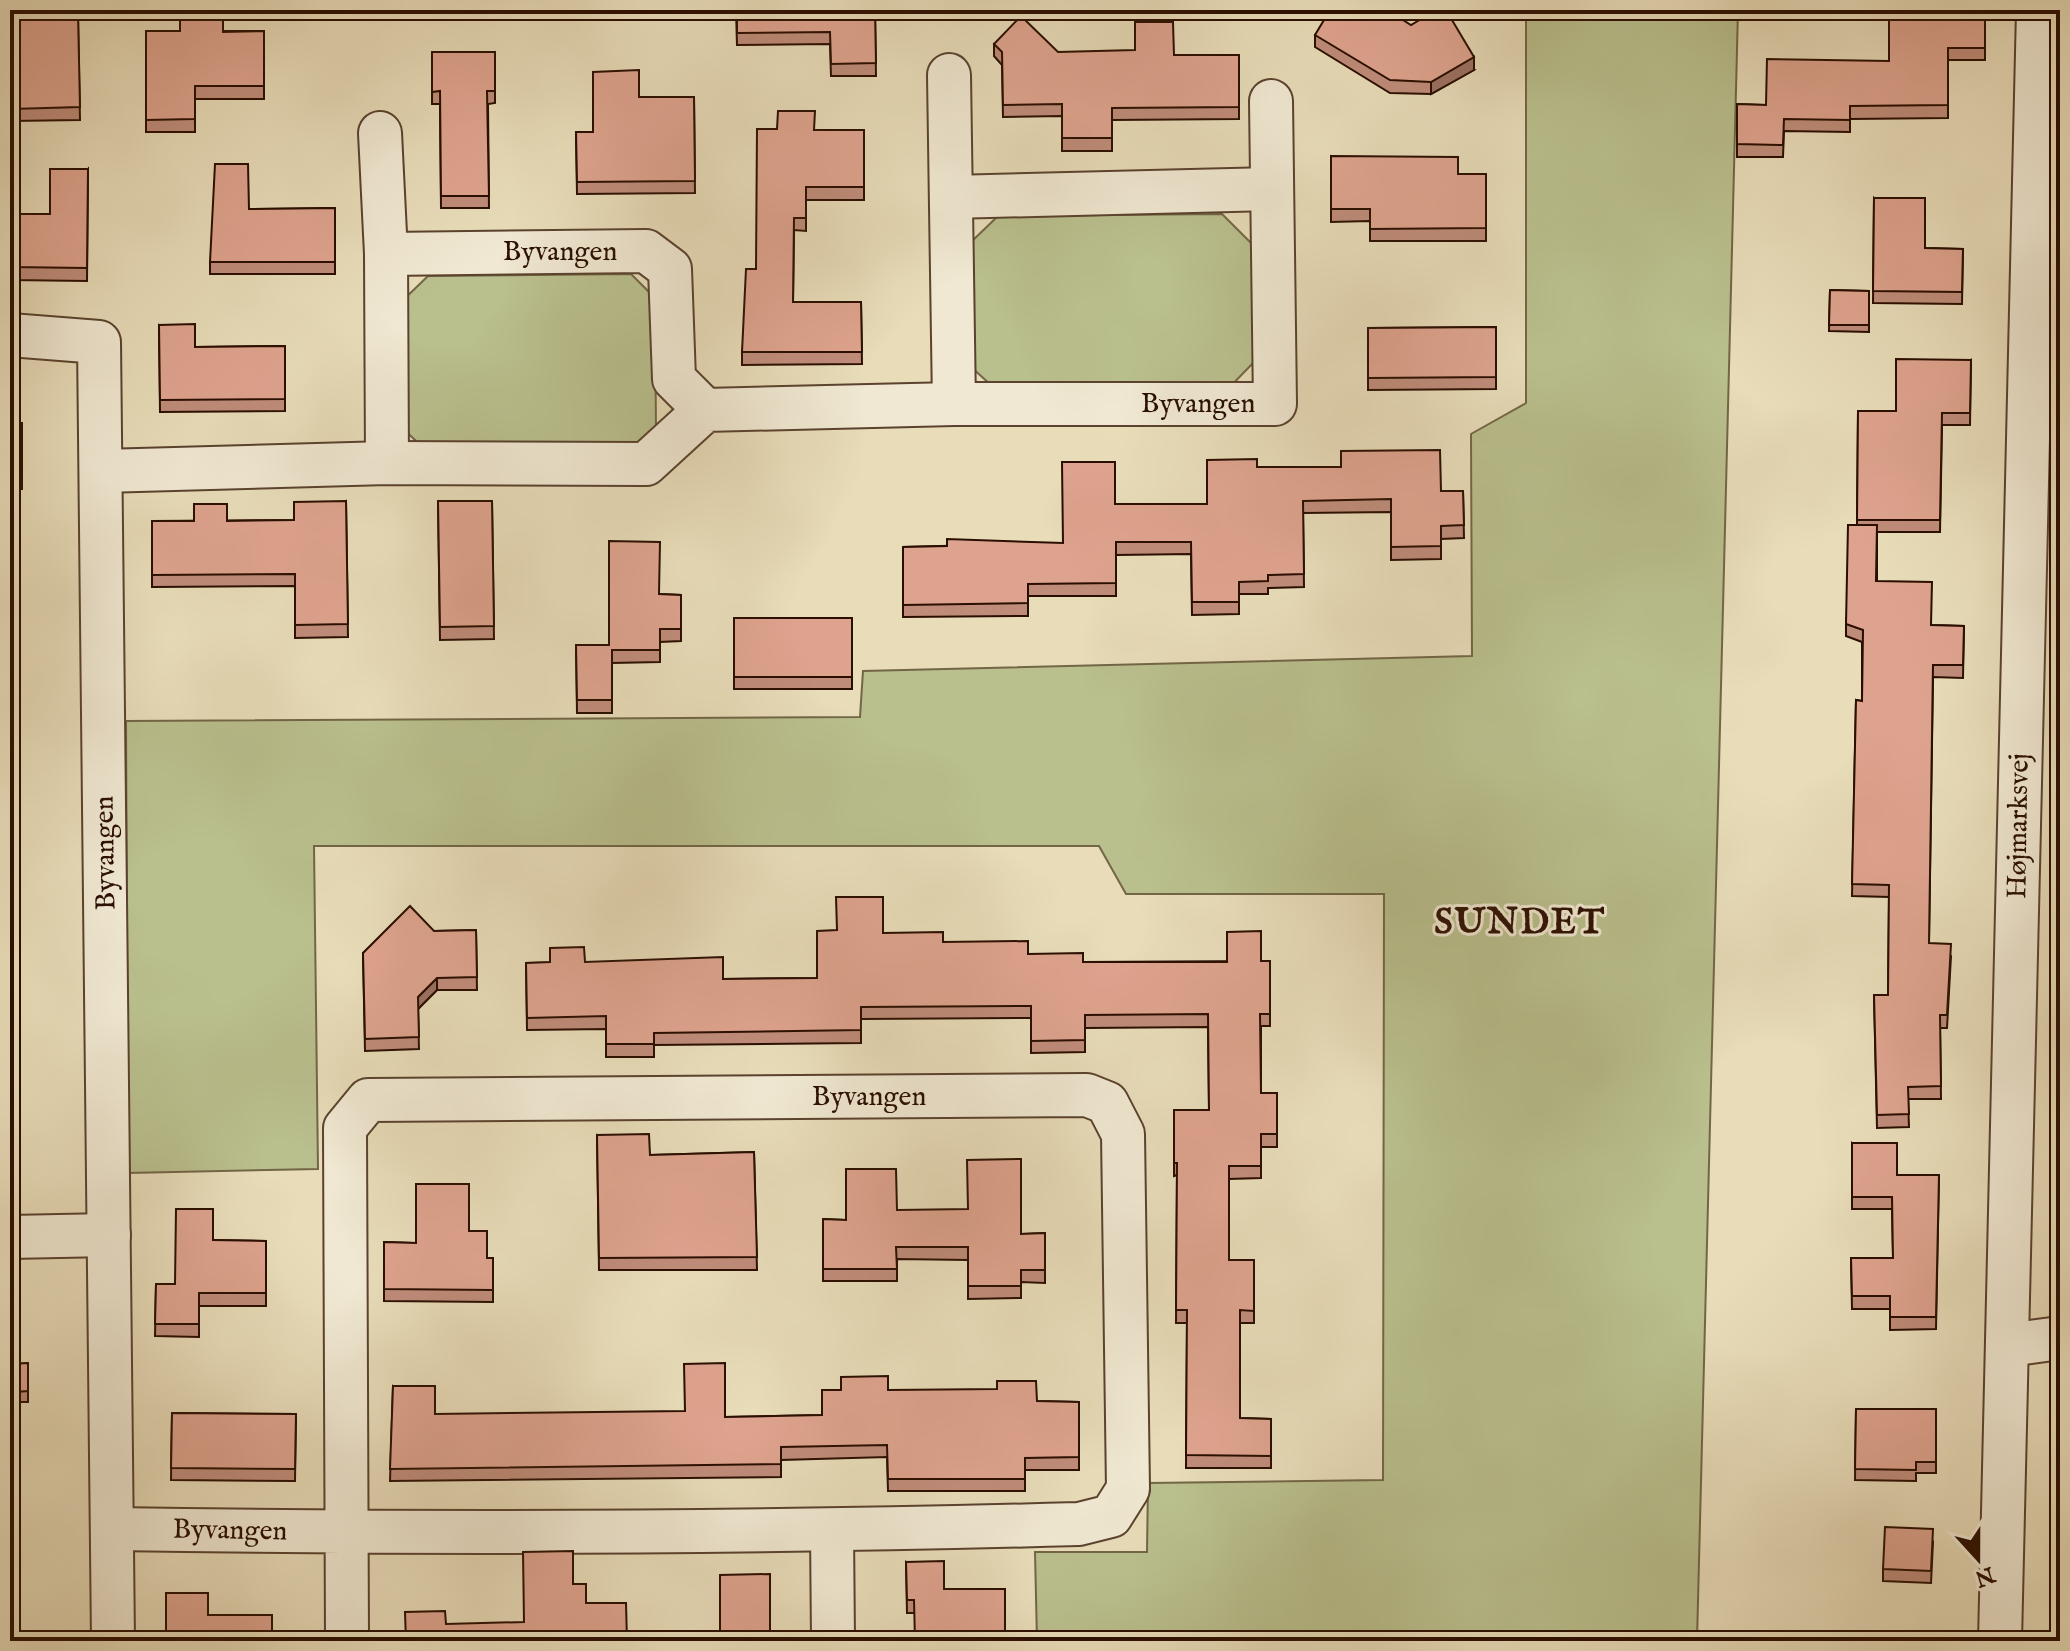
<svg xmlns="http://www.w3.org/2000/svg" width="2070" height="1651" viewBox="0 0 2070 1651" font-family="'IM FELL English',serif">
	<rect width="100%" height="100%" fill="#e8dcb9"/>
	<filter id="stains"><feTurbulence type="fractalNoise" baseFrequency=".0025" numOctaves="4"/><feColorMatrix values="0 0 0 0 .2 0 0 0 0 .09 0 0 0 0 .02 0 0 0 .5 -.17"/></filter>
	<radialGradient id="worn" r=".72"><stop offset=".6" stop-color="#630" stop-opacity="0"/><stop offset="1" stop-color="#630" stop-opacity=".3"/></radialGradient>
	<g fill="#b9bf8d" stroke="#726646" stroke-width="2">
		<path d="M1526,10H1738L1697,1641H1037L1035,1552H1147L1148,1483L1383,1480L1384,894H1126L1099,846H314L318,1169L128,1173L126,721L860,717L863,671L1472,656L1471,434L1526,403Z"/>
		<path d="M1222,214L1253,245L1254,362L1224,393L1002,395L970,366L968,245L998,216Z"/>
		<path d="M631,274L655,298L656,434L638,453L430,454L398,424V305L428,276Z"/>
	</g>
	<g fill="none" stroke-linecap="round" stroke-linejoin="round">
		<defs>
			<g id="street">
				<path d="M949,75L954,404"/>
				<path d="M380,133L386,254L387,463"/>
				<path d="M951,197L1272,189"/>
				<path d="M386,254L646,251L670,269L674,379L705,410"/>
				<path d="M10,335L99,342L113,1641"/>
				<path d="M102,471L387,463L646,464L705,410L954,404H1275L1271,101"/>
				<path d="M10,1237L109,1235"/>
				<path d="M2008,1345L2060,1338"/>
				<path d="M113,1529C435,1534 757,1533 1079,1524L1111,1516L1128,1489L1123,1134L1107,1103L1087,1095L368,1100L345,1128L347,1641"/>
				<path d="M832,1531L833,1641"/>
				<path d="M2000,1641L2038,10"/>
			</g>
		</defs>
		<use href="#street" stroke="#5a422e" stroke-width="46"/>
		<use href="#street" stroke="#f0e8d2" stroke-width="42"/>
	</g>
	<g fill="#bf8c7a" stroke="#2a0e00" stroke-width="2">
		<path d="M10,10L41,15L78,14L80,120L12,121Z"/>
		<path d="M736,10H875L876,76H831L830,44L737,45Z"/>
		<path d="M1985,10V60H1948V118L1850,119V132L1784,131L1783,157H1737V104L1766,105L1889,61Z"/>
		<path d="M146,31H264V99H195V132H146Z"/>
		<path d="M1315,35L1474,70L1431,94L1390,93L1315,47Z"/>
		<path d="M994,44L1058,52L1174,55H1239V119L1112,120V151H1062V116L1003,117L1002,65L994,56Z"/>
		<path d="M432,52H495V103L488,104L489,208H441L440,104H432Z"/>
		<path d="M639,97H694L695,193L577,194L576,132H593Z"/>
		<path d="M815,130H864V200H806V231L794,230L793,302H861L862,364L742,365V352L756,269Z"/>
		<path d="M1331,156L1458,174H1486V241H1370V221L1331,222Z"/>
		<path d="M88,169L87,281L10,280V214H50Z"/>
		<path d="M1874,198L1925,248L1963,249L1962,304L1873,303Z"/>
		<path d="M335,208V274H210V262L249,209Z"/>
		<path d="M1830,290L1869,291V332L1829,331Z"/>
		<path d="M159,325L195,347L285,346V411L160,412Z"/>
		<path d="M1496,327V389L1368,390V328Z"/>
		<path d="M1971,360L1970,425H1942L1940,532H1877V581L1932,625L1964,626L1963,678L1933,677L1929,943L1951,956L1947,1028H1940L1941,1099H1908L1909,1127L1877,1128L1874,995H1888L1889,897L1852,896L1856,700L1862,701V642L1846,636V624L1857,525L1858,411H1896Z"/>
		<rect x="10" y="423" width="12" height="66"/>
		<path d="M1257,467L1441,491H1463L1464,538L1441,539V559L1391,560V512L1303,513L1304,587L1268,588V594H1239V614L1192,615L1191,554L1116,555V596H1028V616L903,617V547L1063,543L1115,504H1207Z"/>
		<path d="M346,501L348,637L295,638V586L152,587V521L294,520Z"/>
		<path d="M438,501H492L494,639L440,640Z"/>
		<path d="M659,594L681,595V641L660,642V662L612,663V713H577L576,645H609Z"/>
		<rect x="734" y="618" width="118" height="71"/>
		<path d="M476,930L477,990H437L418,1009L419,1049L365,1051L363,953L434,931Z"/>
		<path d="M883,933L1083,962L1261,961L1270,1014V1026H1261V1093H1277V1147H1261V1178L1229,1179V1260H1254V1323H1240V1418L1271,1419V1468H1186L1187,1323H1176L1177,1175L1174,1176V1110H1209L1208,1027L1085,1028V1052L1031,1053V1018L861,1019V1043L654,1045V1057H606V1029L527,1030L526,963L585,962L723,979L817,978Z"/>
		<path d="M597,1135L650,1155L754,1152L757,1270H599Z"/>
		<path d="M1852,1143L1897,1175H1939L1936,1329L1890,1330V1309H1852L1851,1258H1893L1892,1209H1852Z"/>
		<path d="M897,1210L1021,1234L1045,1233V1283L1021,1282V1298L968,1299V1260L897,1259V1281H823V1219L846,1220Z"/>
		<path d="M469,1231L487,1258H493V1302L384,1301V1242L416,1243Z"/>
		<path d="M213,1240L266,1241V1306H199V1337L155,1336L156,1284H175Z"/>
		<path d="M10,1301L14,1364L28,1363V1402H15L14,1491H10Z"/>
		<path d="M393,1386L435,1414L725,1417L822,1415L888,1390L1037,1401L1079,1402V1470H1025V1491H888L887,1457L781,1460V1477L390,1481Z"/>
		<path d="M1856,1409H1936V1473H1916V1481L1855,1480Z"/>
		<path d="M172,1413L296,1414L295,1481L171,1480Z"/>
		<path d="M1933,1542L1931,1583L1883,1581V1569Z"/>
		<path d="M906,1562L944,1589L1005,1633L914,1613H907Z"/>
	</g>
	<g fill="#9b7263" stroke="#2a0e00" stroke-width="2">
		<path d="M1474,57V70L1431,94V82Z"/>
		<path d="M437,978V990L418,1009V997Z"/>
	</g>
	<g fill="#dea38e" stroke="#2a0e00" stroke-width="2">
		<path d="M11,10H41V15L78,14L80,107L12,109L10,63Z"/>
		<path d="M737,10H875L876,63L831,64L830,32L737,33Z"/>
		<path d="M1330,10H1387L1411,25L1436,10H1446L1474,57L1431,82L1390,80L1315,35Z"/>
		<path d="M1901,10H1985V48H1948V105L1850,106V120L1784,119L1783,145L1737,144V104L1766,105L1767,59L1889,61V13H1901Z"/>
		<path d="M180,14H223V32L264,31V86H195V119L146,120V31H180Z"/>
		<path d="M1021,16L1058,52L1135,50V22H1173L1174,55H1239V107L1112,108V138H1062V104L1003,105L1002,52L994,44Z"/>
		<path d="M432,52H495V91H487L489,196H441L440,91L432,92Z"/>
		<path d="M639,70V97H694L695,181L577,182L576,132H593V72Z"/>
		<path d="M778,111H815L814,130H864V187H806V218H794L793,302H861L862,352H742L746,269H756L757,129H777Z"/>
		<path d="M1331,156L1458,157V174H1486V228L1370,229V209H1331Z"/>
		<path d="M215,164H248L249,209L335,208V262H210Z"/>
		<path d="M50,169H88L87,268L10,267V214H50Z"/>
		<path d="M1874,198H1925V248L1963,249L1962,292L1873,291Z"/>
		<path d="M1830,290L1869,291V325H1829Z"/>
		<path d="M195,324V347L285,346V399L160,400L159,325Z"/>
		<path d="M1496,327V377L1368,378V328Z"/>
		<path d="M1896,359L1971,360L1970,413H1942L1940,520H1857L1858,411H1896Z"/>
		<rect x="10" y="423" width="12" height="54"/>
		<path d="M1440,450L1441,491H1463L1464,525L1441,526V546L1391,547V499L1303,501L1304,574L1268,575V581L1239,582V602H1192L1191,542H1116V583L1028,584V603L903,605V547L947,546V539L1063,543L1062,462H1115V504H1207V460L1257,459V467H1341V451Z"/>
		<path d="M346,501L348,624L295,625V574L152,575V521H194V504H227V521L294,520V502Z"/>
		<path d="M438,501H492L494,626L440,627Z"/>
		<path d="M1848,525H1877L1876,581L1932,582L1931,625L1964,626L1963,665H1933L1929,943L1951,944L1947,1015H1940L1941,1086L1908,1087L1909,1114L1877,1115L1874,995H1888L1889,885L1852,884L1856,700L1862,701L1863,630L1846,624Z"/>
		<path d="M609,541L660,542L659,594L681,595V629H660V650H612V700H577L576,645H609Z"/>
		<rect x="734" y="618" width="118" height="59"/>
		<path d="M836,897H883V933L943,932V942L1028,941V954L1083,953V962H1227V932L1261,931V961H1270V1014H1260L1261,1093H1277V1134H1261V1166H1229V1260H1254V1311L1240,1310V1418L1271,1419V1456L1186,1455L1187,1310H1176L1177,1163H1174V1110H1209L1208,1014L1085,1015V1040L1031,1041V1006L861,1007V1030L654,1033V1044H606V1016L527,1018L526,963L550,962V948L584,947L585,962L723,957V979L817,978V931L837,930Z"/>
		<path d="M410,906L434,931L476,930L477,977L437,978L418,997L419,1037L365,1039L363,953Z"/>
		<path d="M649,1134L650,1155L754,1152L757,1257L599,1258L597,1135Z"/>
		<path d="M1852,1143H1897V1175H1939L1936,1317H1890V1296H1852L1851,1258H1893L1892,1197H1852Z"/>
		<path d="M1021,1159V1234L1045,1233V1270H1021V1286H968V1247H896L897,1269H823V1219L846,1220V1169H896L897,1210L968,1209L967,1160Z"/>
		<path d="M416,1184H469V1231H487V1258H493V1290L384,1289V1242L416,1243Z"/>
		<path d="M176,1209H213V1240L266,1241V1293H199V1324H155L156,1284H175Z"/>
		<path d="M10,1301H14V1364L28,1363V1391L15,1392L14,1480H10Z"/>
		<path d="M725,1363V1417L822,1415V1390H841V1377L888,1376V1390L997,1389V1381H1036L1037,1401L1079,1402V1457L1025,1458V1479H888L887,1445L781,1447V1464L390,1469L393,1386H435V1414L685,1411L684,1364Z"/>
		<path d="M1856,1409H1936V1462H1916V1470L1855,1469Z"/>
		<path d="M172,1413L296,1414L295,1469L171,1468Z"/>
		<path d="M2057,1440H2060V1641H2055Z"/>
		<path d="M1885,1527L1933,1529L1931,1571L1883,1569Z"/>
		<path d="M573,1551V1584H586V1603H626L627,1641H406L405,1612L445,1611L446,1624L524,1622L523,1552Z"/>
		<path d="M944,1561V1589H1005V1633H1023V1641H915L914,1600H907L906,1562Z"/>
		<rect x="10" y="1570" width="5" height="71"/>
		<path d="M770,1574V1641H720V1575Z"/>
		<path d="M166,1593H208V1615H272V1641H166Z"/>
		<path d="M1881,1640L1918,1641H1881Z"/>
	</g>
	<g text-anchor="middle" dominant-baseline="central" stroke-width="6" stroke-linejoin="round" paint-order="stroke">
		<g font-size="28" fill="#2a0e00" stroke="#f0e8d2">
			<text x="560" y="252">Byvangen</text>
			<text x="1198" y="404">Byvangen</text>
			<text transform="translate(2019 826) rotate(-89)">Højmarksvej</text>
			<text transform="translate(106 853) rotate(-91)">Byvangen</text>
			<text x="869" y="1097">Byvangen</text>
			<text transform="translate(230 1531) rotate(1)">Byvangen</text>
		</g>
		<g font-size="36" font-weight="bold" letter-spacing="2" fill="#2a0e00" stroke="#f0e8d2">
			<text x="1520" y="923">SUNDET</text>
		</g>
	</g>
	<rect width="2070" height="1651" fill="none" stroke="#e8dcb9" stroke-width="40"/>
	<rect x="12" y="12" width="2046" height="1627" fill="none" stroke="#2a0e00" stroke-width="4"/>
	<rect x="20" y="20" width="2030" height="1611" fill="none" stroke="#2a0e00" stroke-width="2"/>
	<g transform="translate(1978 1559) rotate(159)" stroke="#f0e8d2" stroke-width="6" paint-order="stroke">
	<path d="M0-6L14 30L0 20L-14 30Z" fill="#2a0e00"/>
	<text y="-12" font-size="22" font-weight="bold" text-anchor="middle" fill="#2a0e00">N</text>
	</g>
	<rect width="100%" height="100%" filter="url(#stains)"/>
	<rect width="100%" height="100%" fill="url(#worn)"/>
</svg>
